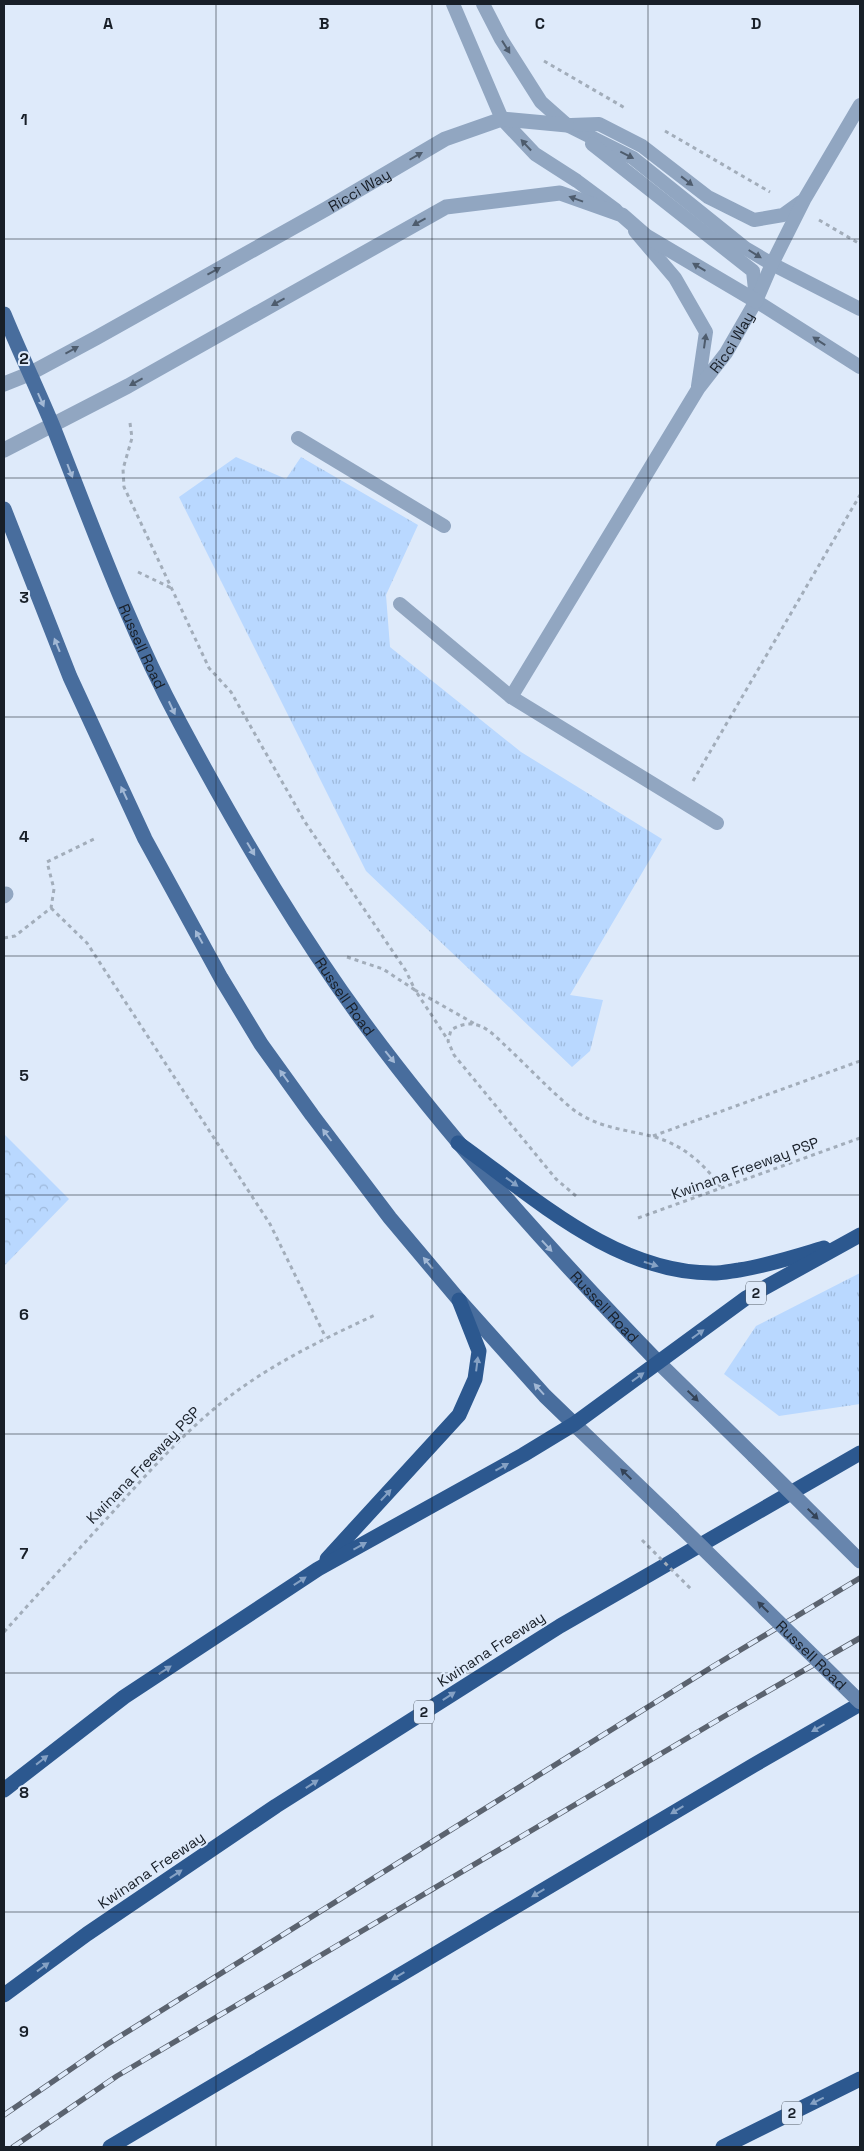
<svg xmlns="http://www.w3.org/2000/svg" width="864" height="2151" viewBox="0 0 864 2151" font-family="'Space Grotesk',sans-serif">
	<defs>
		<pattern id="grass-tufts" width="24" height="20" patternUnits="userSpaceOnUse" patternTransform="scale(1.25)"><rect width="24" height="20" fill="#b9d8ff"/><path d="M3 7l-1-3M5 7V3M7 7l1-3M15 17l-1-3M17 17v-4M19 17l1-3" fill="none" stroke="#9eb9db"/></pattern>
		<pattern id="park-crowns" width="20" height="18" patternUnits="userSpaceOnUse" patternTransform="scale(1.25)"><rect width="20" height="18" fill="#b9d8ff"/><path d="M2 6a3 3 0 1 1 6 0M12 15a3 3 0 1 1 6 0" fill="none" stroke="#9eb9db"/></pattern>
	</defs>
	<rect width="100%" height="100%" fill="#deeafa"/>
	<g fill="url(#grass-tufts)">
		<path d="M236,457L286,479L301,457L418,525L386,595L390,647L521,752L662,839L570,995L603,1000L590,1051L572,1067L366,871L179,497Z"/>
		<path d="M860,1273V1404L779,1416L724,1374L756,1326Z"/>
	</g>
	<path fill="url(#park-crowns)" d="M4,1134L69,1199L4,1266Z"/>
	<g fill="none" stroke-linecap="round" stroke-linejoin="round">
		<g stroke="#a2adba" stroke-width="3" stroke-dasharray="4 4" stroke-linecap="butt">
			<path d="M544,61L625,108"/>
			<path d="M665,131L770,192"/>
			<path d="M819,220L860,244"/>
			<path d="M130,423L132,438L123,469L124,487L209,668L231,692L305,822L406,971L415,990L475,1024"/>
			<path d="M138,572L171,588"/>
			<path d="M693,781L860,495"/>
			<path d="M51,908L87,943L270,1224L326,1338"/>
			<path d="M4,938L15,936L51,908L54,889L47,862L96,838"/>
			<path d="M347,957L383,969L415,990L448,1040"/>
			<path d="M653,1136L860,1061"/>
			<path d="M576,1196L556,1179L454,1055L448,1041L451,1030C461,1024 470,1022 480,1026C491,1030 501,1042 510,1050C530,1069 549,1089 570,1107C594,1127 622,1129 651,1136C682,1144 704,1163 722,1189"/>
			<path d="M638,1218L860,1138"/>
			<path d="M4,1632C39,1593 75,1553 111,1514C144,1477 177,1440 215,1408C263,1368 319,1341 375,1315"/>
		</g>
		<g stroke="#91a6c1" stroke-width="14">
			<path d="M453,4L502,119L535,154L577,181L616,210"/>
			<path d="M483,4L501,39L541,102L567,125L633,158L745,248L772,264L860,309"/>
			<path d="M571,125L599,124L642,146L708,197L754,220L783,215L801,202"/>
			<path d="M592,144L753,271L756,299"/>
			<path d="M635,231L675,278L706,332L698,386"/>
			<path d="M756,301L860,367"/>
			<path d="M298,438L444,526"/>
			<path d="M400,604L511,697L717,823"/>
			<path id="s1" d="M511,697L698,389L726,353L756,301L772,264L804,200L860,105"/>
		</g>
		<g stroke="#91a6c1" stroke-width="15">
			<path id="s2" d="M4,384L29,374L96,338L326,209L445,139L502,119L567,125"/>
			<path d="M4,450L128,386L446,207L560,193L622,215L646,236L756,301"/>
			<path d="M4,896L6,894"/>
		</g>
		<g stroke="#6785ad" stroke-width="15">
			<path d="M658,1362L754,1456"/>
			<path d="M574,1424L673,1519"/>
		</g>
		<g stroke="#486d9d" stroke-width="15">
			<path id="s3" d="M4,314C20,353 38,390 54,429C93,528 129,628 180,723C240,835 305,946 382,1047C467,1159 561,1262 658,1362"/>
			<path d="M4,509L70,677L145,839L221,978L261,1044L312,1115L390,1218L459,1300L545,1396L574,1424"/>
		</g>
		<g stroke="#2c588f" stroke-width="15">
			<path d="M458,1143C534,1197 615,1273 713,1273C722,1273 731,1271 739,1270C770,1265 794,1257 824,1248"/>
			<path d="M327,1559L459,1415L475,1379L479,1351L459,1300"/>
			<path d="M4,1790L124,1697L318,1569L523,1455L574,1424L746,1298L860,1235"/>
			<path d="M4,1995L87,1934L276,1806L560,1626L860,1453"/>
			<path d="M110,2147L754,1765L860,1704"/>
			<path d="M723,2147L860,2079"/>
		</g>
		<defs>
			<g id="rail">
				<path d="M4,2115L106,2045L712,1667L860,1578"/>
				<path d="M13,2147L117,2076L723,1717L860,1638"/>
			</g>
		</defs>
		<use href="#rail" stroke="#5b636f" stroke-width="5.5"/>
		<use href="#rail" stroke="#deeafa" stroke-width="4" stroke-dasharray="11" stroke-linecap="butt"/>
		<path stroke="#a2adba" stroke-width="3" stroke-dasharray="4 4" stroke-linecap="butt" d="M642,1540L691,1589"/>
		<g stroke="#6785ad" stroke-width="15">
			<path d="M754,1456L860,1561"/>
			<path id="s4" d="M673,1519L860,1702"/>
		</g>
	</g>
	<defs><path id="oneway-solid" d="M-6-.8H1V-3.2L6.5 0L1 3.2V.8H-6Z" transform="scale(1.25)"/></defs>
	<g fill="#4e5c6d">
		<use href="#oneway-solid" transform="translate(506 47) rotate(58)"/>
		<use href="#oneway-solid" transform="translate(526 145) rotate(-133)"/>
		<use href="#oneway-solid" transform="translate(627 155) rotate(27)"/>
		<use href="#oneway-solid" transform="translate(416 156) rotate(-30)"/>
		<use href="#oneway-solid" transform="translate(687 181) rotate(38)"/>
		<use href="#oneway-solid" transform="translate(576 199) rotate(-160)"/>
		<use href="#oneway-solid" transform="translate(419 222) rotate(151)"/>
		<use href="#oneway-solid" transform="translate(755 254) rotate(32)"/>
		<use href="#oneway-solid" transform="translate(699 267) rotate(-149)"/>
		<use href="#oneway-solid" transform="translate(214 271) rotate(-29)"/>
		<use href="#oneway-solid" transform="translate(278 302) rotate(151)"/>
		<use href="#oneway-solid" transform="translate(705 341) rotate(-82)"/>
		<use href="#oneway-solid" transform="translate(819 341) rotate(-147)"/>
		<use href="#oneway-solid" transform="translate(72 350) rotate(-29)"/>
		<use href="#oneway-solid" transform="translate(136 382) rotate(151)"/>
	</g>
	<g fill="#a2b8d5">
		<use href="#oneway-solid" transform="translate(41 400) rotate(66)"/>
		<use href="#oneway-solid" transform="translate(70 471) rotate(69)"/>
		<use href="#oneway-solid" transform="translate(57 645) rotate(-112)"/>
		<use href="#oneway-solid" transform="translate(172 708) rotate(65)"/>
		<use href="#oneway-solid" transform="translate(124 793) rotate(-115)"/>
		<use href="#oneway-solid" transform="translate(251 849) rotate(59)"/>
		<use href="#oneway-solid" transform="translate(199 937) rotate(-119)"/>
		<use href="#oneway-solid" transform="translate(390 1057) rotate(51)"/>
		<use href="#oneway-solid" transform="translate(284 1076) rotate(-126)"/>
		<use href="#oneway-solid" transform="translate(327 1135) rotate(-127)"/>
		<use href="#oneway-solid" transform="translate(547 1246) rotate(47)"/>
		<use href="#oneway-solid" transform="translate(428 1263) rotate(-130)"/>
		<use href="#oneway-solid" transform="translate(539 1389) rotate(-132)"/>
	</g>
	<g fill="#85a1c4">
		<use href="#oneway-solid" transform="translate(512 1182) rotate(36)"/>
		<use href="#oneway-solid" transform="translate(651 1264) rotate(17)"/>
		<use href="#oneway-solid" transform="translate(698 1334) rotate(-36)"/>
		<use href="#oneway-solid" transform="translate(477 1364) rotate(-83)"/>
		<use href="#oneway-solid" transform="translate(638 1377) rotate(-36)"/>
		<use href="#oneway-solid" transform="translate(502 1467) rotate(-29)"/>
		<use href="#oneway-solid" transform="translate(386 1495) rotate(-47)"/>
		<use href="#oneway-solid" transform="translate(360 1546) rotate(-29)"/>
		<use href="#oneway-solid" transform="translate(300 1581) rotate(-33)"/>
		<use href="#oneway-solid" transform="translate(165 1670) rotate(-33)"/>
		<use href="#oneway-solid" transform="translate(449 1696) rotate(-33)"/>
		<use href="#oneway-solid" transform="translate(818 1728) rotate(150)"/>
		<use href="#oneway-solid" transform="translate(42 1760) rotate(-38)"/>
		<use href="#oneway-solid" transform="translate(312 1784) rotate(-33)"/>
		<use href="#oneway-solid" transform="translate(677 1810) rotate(149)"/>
		<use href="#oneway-solid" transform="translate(176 1874) rotate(-34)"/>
		<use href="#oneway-solid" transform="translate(538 1893) rotate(149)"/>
		<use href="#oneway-solid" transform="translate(43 1967) rotate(-36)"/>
		<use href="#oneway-solid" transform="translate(398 1976) rotate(149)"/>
		<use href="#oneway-solid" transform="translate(817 2101) rotate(154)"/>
	</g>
	<g fill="#344357">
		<use href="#oneway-solid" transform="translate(693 1396) rotate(44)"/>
		<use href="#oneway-solid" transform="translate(626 1474) rotate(-136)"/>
		<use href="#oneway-solid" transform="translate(813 1514) rotate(45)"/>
		<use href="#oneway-solid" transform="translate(763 1607) rotate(-136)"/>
	</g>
	<path fill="none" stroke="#181f28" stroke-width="1" stroke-opacity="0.55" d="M216,4V2147M432,4V2147M648,4V2147M4,239H860M4,478H860M4,717H860M4,956H860M4,1195H860M4,1434H860M4,1673H860M4,1912H860"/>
	<g text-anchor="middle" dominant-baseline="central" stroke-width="4" stroke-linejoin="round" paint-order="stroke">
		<g fill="#deeafa" stroke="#535c67" stroke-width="1">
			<rect x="746" y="1281.5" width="20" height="23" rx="4"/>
			<rect x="414" y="1700.5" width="20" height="23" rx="4"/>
			<rect x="782" y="2101.5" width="20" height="23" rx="4"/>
		</g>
		<g font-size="14" font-weight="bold" fill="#181f28">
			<text x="756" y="1293">2</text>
			<text x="424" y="1712">2</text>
			<text x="792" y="2113">2</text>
		</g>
		<g font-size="15" fill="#181f28" stroke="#deeafa">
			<text stroke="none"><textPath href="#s2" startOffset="405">Ricci Way</textPath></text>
			<text stroke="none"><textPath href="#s1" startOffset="418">Ricci Way</textPath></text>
			<text stroke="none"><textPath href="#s3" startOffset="360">Russell Road</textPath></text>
			<text stroke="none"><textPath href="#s3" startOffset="765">Russell Road</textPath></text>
			<text transform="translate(745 1168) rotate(-20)">Kwinana Freeway PSP</text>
			<text stroke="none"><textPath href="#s3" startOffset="1170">Russell Road</textPath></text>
			<text transform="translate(143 1465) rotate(-46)">Kwinana Freeway PSP</text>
			<text transform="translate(491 1649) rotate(-33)">Kwinana Freeway</text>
			<text stroke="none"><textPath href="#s4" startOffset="194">Russell Road</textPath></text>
			<text transform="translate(151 1870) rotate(-34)">Kwinana Freeway</text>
		</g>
	</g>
	<g font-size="16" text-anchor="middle" font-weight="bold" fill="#181f28" stroke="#deeafa" stroke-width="4" stroke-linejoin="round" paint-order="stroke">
		<text x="108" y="29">A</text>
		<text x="324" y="29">B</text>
		<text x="540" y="29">C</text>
		<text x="756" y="29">D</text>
		<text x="24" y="125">1</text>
		<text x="24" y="364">2</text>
		<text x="24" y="603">3</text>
		<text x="24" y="842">4</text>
		<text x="24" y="1081">5</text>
		<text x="24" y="1320">6</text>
		<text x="24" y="1559">7</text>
		<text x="24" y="1798">8</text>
		<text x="24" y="2037">9</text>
	</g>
	<rect width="864" height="2151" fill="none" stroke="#181f28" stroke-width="10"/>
</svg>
